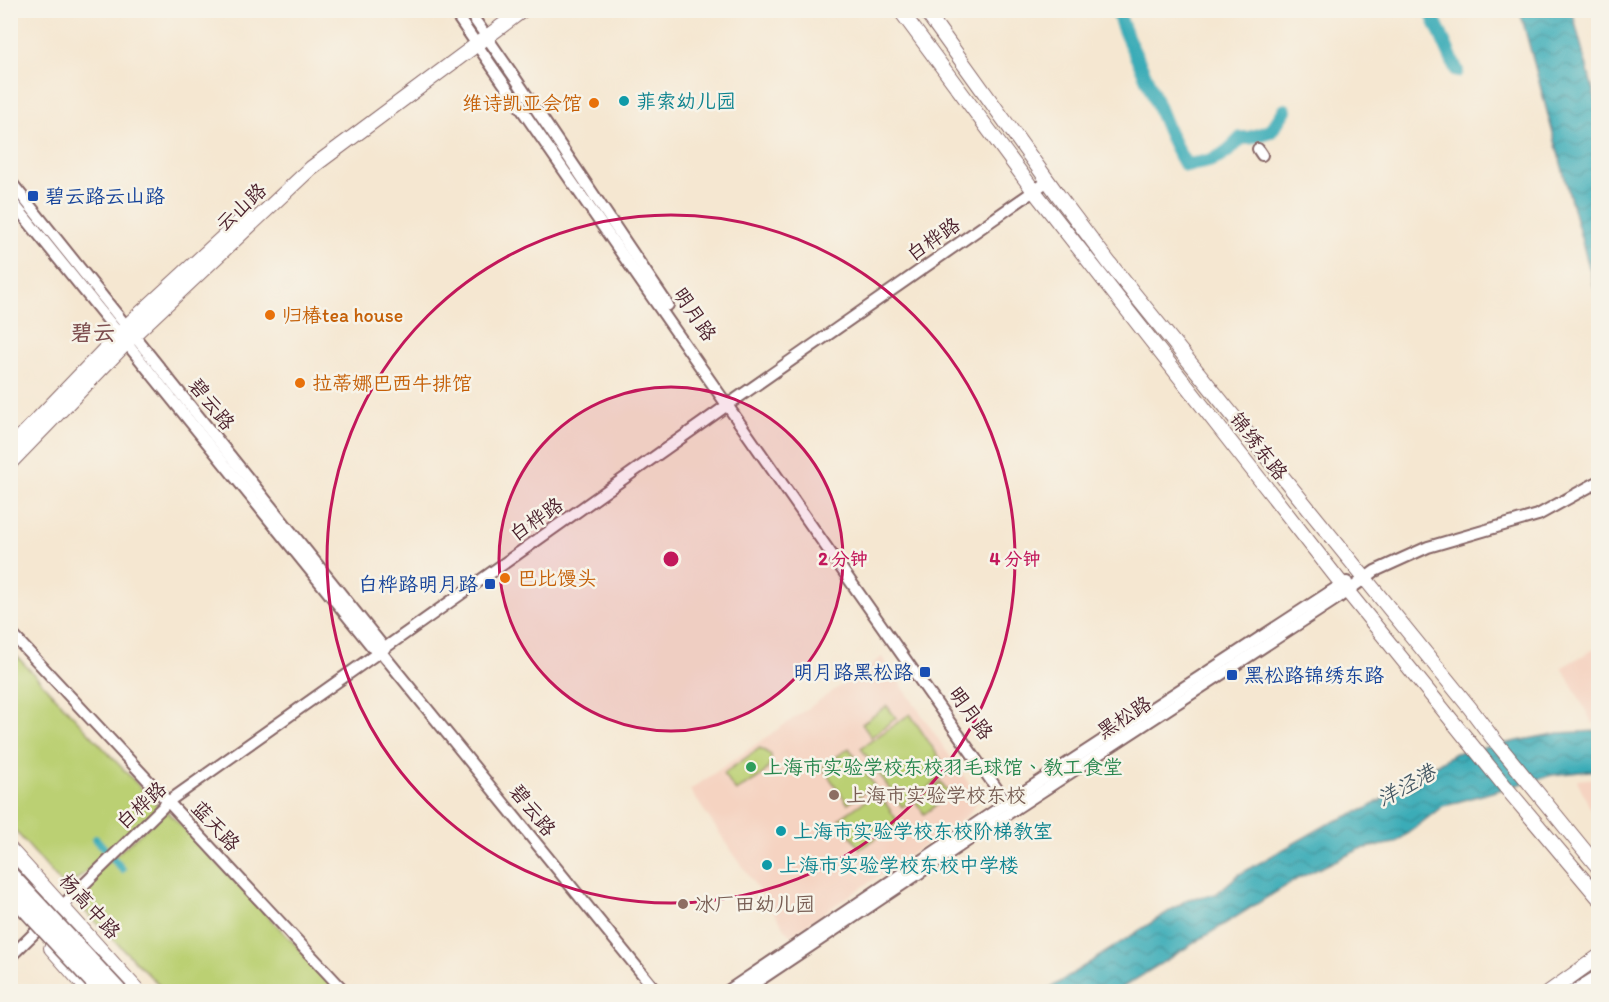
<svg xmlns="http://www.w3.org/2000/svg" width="1609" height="1002" viewBox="0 0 1609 1002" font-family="Itim,'LXGW WenKai TC',sans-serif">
	<defs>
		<pattern id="water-waves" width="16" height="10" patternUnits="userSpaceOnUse" patternTransform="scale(1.5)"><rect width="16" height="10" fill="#3bacb7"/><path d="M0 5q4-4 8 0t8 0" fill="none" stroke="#348b95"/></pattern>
	</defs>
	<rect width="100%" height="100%" fill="#f7f3e8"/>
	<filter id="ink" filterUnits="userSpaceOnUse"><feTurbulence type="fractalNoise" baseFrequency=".0167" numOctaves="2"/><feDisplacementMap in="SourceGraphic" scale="12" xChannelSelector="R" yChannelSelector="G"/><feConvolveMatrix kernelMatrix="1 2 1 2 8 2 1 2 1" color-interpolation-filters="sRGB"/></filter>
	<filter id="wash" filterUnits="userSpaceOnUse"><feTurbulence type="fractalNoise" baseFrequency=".008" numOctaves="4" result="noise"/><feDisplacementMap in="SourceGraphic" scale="24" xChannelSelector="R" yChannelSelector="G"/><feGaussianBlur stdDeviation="1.35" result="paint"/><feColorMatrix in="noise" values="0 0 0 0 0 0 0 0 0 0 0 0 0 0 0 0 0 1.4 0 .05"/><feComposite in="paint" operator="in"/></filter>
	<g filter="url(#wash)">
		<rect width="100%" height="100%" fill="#f5e7d1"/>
		<g fill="#f5d3c1">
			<path d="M1598,647V723L1593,724L1562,667Z"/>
			<path d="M882,657L974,791L977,798L975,806L966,817L790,936L690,790Z"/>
			<path d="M1598,778V825L1577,780Z"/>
		</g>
		<g fill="#bbd073" stroke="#82784f" stroke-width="1.5">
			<path d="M10,649L159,807L66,889L11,826Z"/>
			<path d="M887,706L896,718L871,737L862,724Z"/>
			<path d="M910,714L949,772L902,807L861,748Z"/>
			<path d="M760,748L771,755C773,774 750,782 736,791L723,774Z"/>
			<path d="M849,748L874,785L848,804L822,767Z"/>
			<path d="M941,782L950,795L924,814L915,801Z"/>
			<path d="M878,792L899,823L860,849L839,819Z"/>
			<path d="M167,811L340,991H165L69,895Z"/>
		</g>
		<g fill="url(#water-waves)" stroke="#426671" stroke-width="1.5">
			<path d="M1520,11H1572L1598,108V301Z"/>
			<path d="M1598,731V770L1552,775L1443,806L1395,843L1360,849L1297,879L1117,991L1044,992L1188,899L1216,894L1238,875L1328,824L1368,808L1455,753L1559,733Z"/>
		</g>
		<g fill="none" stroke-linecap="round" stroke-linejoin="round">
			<path stroke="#3bacb7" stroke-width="8" d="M96,839L122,869"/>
			<g stroke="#3bacb7" stroke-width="14">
				<path d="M1118,10C1123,34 1136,54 1145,75C1159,106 1168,137 1186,165C1213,162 1223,158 1241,138H1249L1271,131L1285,110"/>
				<path d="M1430,10L1457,71"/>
			</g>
		</g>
	</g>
	<g filter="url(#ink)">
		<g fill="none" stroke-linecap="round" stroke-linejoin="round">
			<defs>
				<g id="minor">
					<path d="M453,10C636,275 820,540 1007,803L1015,809"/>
					<path d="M468,10L513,75L668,305"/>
					<path d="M1258,149L1262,155"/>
					<path d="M10,181L381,644V652"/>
					<path d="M10,199L374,649L381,652L657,992"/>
					<path d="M10,632L345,992"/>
					<path d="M10,957L169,801L736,399L1048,181"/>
					<path d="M726,992L1011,800L1342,584L1347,582"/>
					<path d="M742,992L1015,809L1338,598L1375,571L1428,547L1538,515L1598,482"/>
				</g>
				<g id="major">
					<path d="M900,10L1034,191L1348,592L1508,790L1598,897"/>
					<path d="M925,10L1058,195L1110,264L1470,708L1491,736L1598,867"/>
					<path d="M10,448L131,322L246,216"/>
					<path d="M10,463L138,331L311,168L523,10"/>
					<path d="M10,849L139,992"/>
					<path d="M51,948L90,992"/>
					<path d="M1549,992L1598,957"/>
				</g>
				<g id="highway">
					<path d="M1576,992L1598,978"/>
					<path d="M1598,992V991"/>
				</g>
			</defs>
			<use href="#minor" stroke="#866565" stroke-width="14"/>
			<use href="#major" stroke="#866565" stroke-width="16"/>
			<use href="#highway" stroke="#866565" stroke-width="18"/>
			<use href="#minor" stroke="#fff" stroke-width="10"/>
			<use href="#major" stroke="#fff" stroke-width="14"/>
			<use href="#highway" stroke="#fff" stroke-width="15"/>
			<defs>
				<g id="highway-bridge">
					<path d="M10,874L120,992"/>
					<path d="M10,893L102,992"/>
				</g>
			</defs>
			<use href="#highway-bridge" stroke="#866565" stroke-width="18" stroke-linecap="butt"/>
			<use href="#highway-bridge" stroke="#fff" stroke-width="15"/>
		</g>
	</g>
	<circle cx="671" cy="559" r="172" fill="#c2185b" fill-opacity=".12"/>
	<g fill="none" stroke="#c2185b" stroke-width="3">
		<circle cx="671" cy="559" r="172"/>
		<circle cx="671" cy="559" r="344"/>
	</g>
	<g fill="#0f9aa8" stroke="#f7f3e8" stroke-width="2">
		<circle cx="624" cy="101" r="6"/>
		<circle cx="781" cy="831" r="6"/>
		<circle cx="767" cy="865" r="6"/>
	</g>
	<g fill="#e8710a" stroke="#f7f3e8" stroke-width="2">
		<circle cx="594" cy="103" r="6"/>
		<circle cx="270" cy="315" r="6"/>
		<circle cx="300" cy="383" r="6"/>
		<circle cx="505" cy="578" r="6"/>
	</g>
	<g fill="#1a4fb4" stroke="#f7f3e8" stroke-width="2">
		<rect x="27" y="190" width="12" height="12" rx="3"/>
		<rect x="484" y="578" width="12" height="12" rx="3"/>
		<rect x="919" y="666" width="12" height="12" rx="3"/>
		<rect x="1226" y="669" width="12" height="12" rx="3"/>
	</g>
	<circle fill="#2e9e5b" stroke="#f7f3e8" stroke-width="2" cx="751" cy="767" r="6"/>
	<g fill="#8d6e63" stroke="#f7f3e8" stroke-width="2">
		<circle cx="834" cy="795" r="6"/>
		<circle cx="683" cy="904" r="6"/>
	</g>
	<g text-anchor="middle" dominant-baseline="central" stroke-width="5" stroke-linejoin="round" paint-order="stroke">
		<g font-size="20" fill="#0d838f" stroke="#f7f3e8" text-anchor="start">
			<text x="636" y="101">菲索幼儿园</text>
			<text x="793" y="831">上海市实验学校东校阶梯教室</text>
			<text x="779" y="865">上海市实验学校东校中学楼</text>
		</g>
		<g font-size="20" fill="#c56008" stroke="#f7f3e8" text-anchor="start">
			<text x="582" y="103" text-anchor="end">维诗凯亚会馆</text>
			<text x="282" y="315">归椿tea house</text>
			<text x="312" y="383">拉蒂娜巴西牛排馆</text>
			<text x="517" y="578">巴比馒头</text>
		</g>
		<g font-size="20" fill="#164399" stroke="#f7f3e8" text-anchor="start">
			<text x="45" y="196">碧云路云山路</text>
			<text x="478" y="584" text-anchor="end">白桦路明月路</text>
			<text x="913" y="672" text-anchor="end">明月路黑松路</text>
			<text x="1244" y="675">黑松路锦绣东路</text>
		</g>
		<g font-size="20" fill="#4a1f2b" stroke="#f7f3e8">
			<text transform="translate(241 207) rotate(-43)">云山路</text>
			<text transform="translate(933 239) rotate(-35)">白桦路</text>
			<text transform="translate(695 314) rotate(56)">明月路</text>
			<text transform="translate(212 404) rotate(51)">碧云路</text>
			<text transform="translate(1259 446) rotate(52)">锦绣东路</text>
			<text transform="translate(536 519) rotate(-35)">白桦路</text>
			<text transform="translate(971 713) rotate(54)">明月路</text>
			<text transform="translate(1124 717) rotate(-33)">黑松路</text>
			<text transform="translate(141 805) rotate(-42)">白桦路</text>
			<text transform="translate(533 810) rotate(51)">碧云路</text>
			<text transform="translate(216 826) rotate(47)">蓝天路</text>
			<text transform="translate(90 906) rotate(48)">杨高中路</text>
		</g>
		<g font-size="20" fill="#27864d" stroke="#f7f3e8" text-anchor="start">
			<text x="763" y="767">上海市实验学校东校羽毛球馆、教工食堂</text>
		</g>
		<g font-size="20" fill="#785e54" stroke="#f7f3e8" text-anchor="start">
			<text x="846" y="795">上海市实验学校东校</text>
			<text x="695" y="904">冰厂田幼儿园</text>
		</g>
		<g font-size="21" font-style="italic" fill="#445763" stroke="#f7f3e8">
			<text transform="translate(1406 785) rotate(-29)">洋泾港</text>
		</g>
		<g font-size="22" font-weight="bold" fill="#7d4e4f" stroke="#f7f3e8">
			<text x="93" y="332">碧云</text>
		</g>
	</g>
	<circle cx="671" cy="559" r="9" fill="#c2185b" stroke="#f7f3e8" stroke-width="3"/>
	<g font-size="18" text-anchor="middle" font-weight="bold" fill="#c2185b" stroke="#f7f3e8" stroke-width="5" stroke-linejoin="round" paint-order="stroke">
		<text x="843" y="565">2 分钟</text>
		<text x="1015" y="565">4 分钟</text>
	</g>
	<rect width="1609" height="1002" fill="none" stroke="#f7f3e8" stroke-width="36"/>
</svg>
